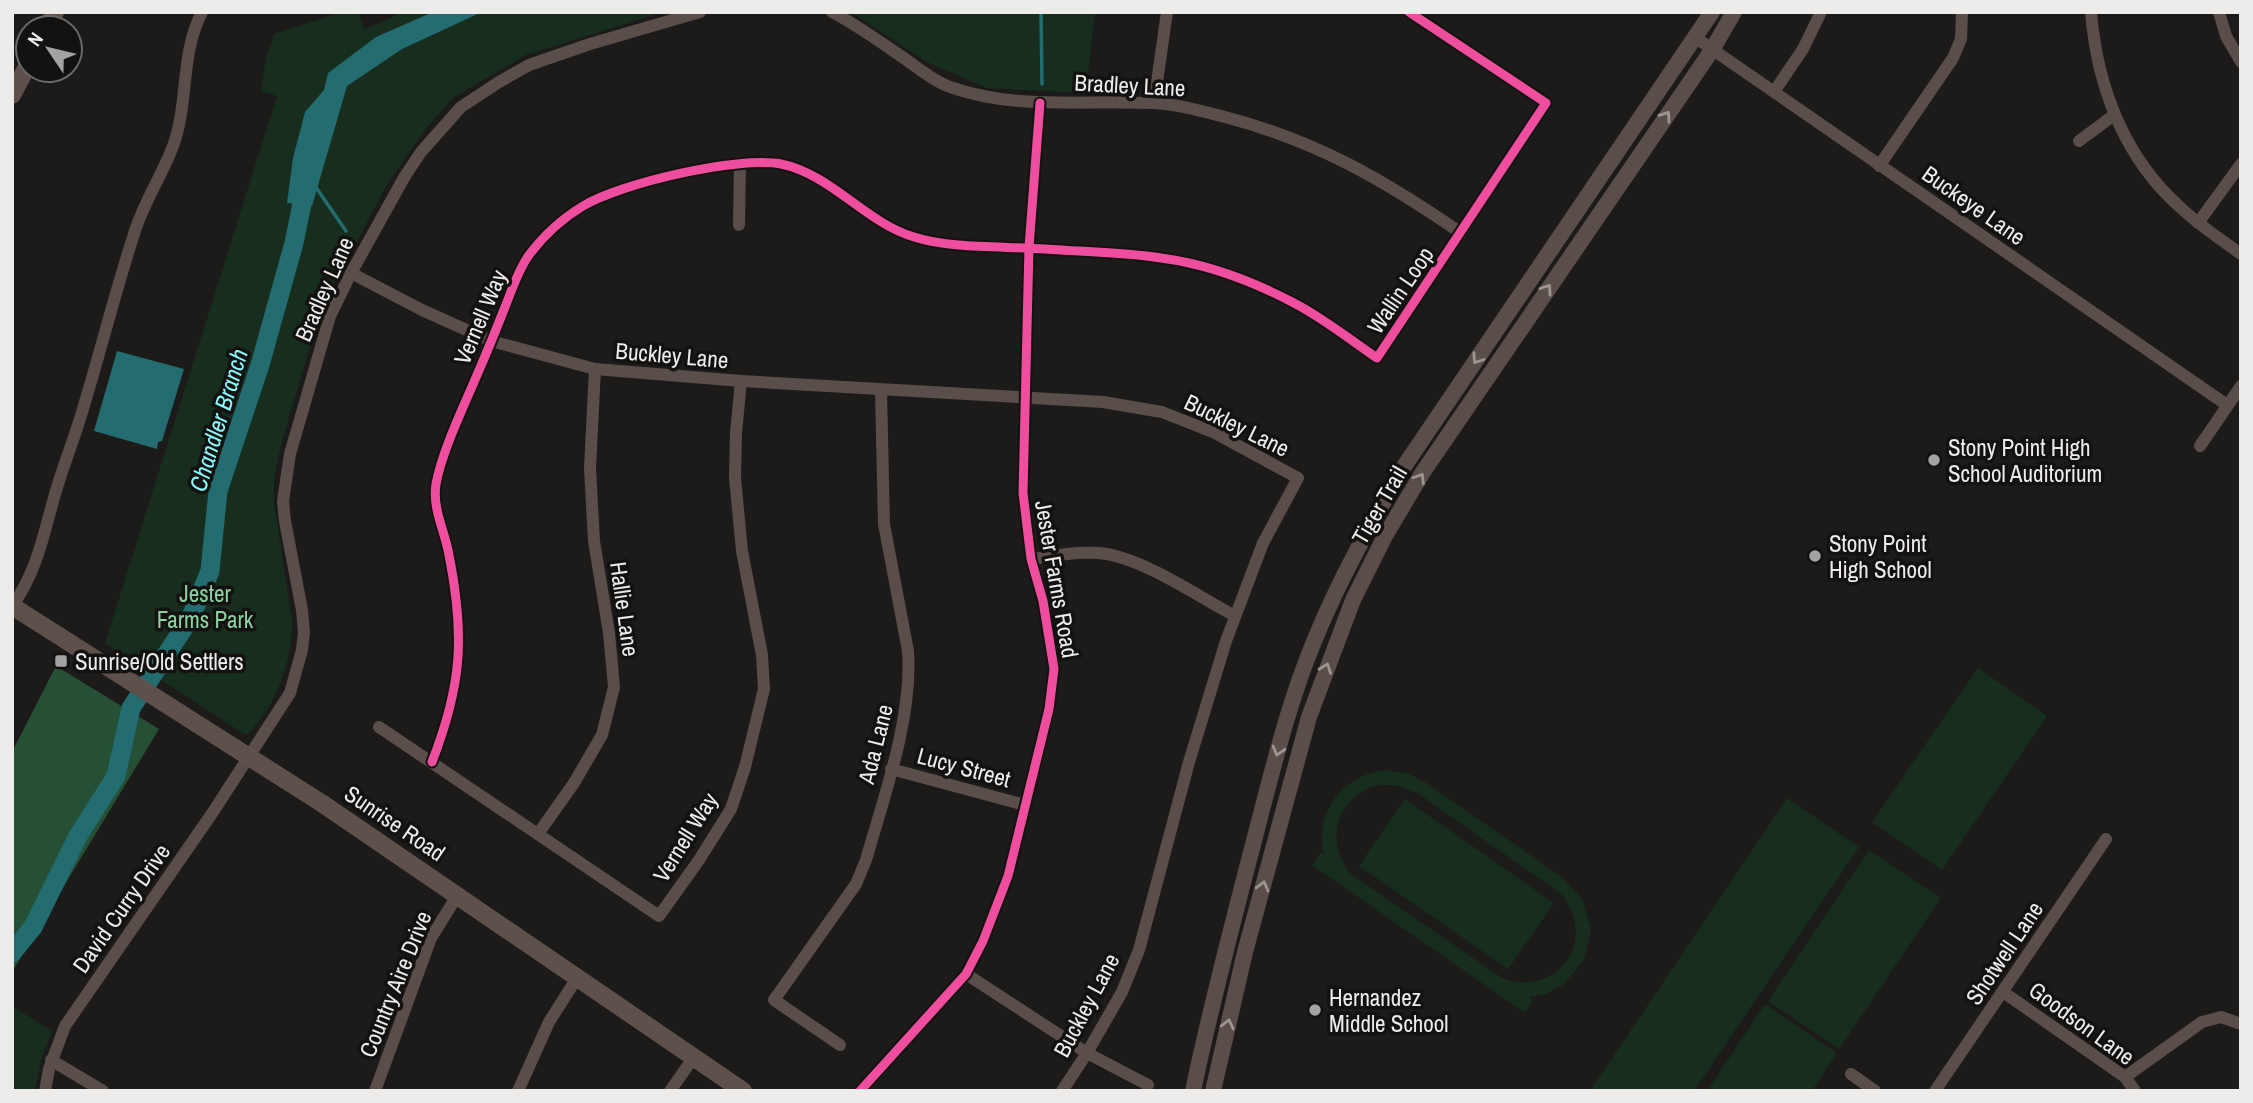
<svg xmlns="http://www.w3.org/2000/svg" width="2253" height="1103" viewBox="0 0 2253 1103" font-family="'Archivo Narrow',sans-serif">
	<rect width="100%" height="100%" fill="#1c1b1a"/>
	<g fill="#172d1e" fill-rule="evenodd">
		<path d="M343,12H359L364,30L403,12H663L526,55L454,97L427,127L389,181L321,309L281,445L274,479V503L292,620C293,661 277,704 248,734H244L105,643L277,96L261,91L266,58L274,34Z"/>
		<path d="M851,12H1095L1086,93L987,88L927,62Z"/>
		<path d="M1978,668L2047,716L1942,870L1872,822Z"/>
		<path d="M1386,770L1407,773L1425,782L1562,877L1583,900L1591,930L1584,960L1564,984L1546,994L1529,997L1533,1001L1525,1013L1312,865L1320,853L1324,855C1314,812 1342,775 1386,770ZM1378,785H1395L1417,793L1560,893C1600,938 1558,999 1502,978L1351,874C1323,842 1337,796 1378,785Z"/>
		<path d="M1787,798L1859,847L1694,1091H1590Z"/>
		<path d="M1405,799L1554,903L1508,969L1359,866Z"/>
		<path d="M1869,850L1941,898L1839,1049L1768,1001Z"/>
		<path d="M1765,1004L1837,1053L1812,1091H1707Z"/>
		<path d="M12,1006L52,1031L41,1060L35,1091H12Z"/>
	</g>
	<path fill="#265035" d="M56,666L159,729L12,972V752Z"/>
	<g fill="#236c6f">
		<path d="M433,12H482L402,49L347,86L312,206L287,203L293,158L305,112L324,90L328,73L376,37Z"/>
		<path d="M117,351L184,369L162,441L158,442L157,449L94,431Z"/>
	</g>
	<g fill="none" stroke-linecap="round" stroke-linejoin="round">
		<g stroke="#236c6f" stroke-width="3.5">
			<path d="M1041,12L1042,84"/>
			<path d="M315,186L346,231"/>
		</g>
		<path stroke="#236c6f" stroke-width="19" d="M12,953L33,927L78,836L116,776L131,708L191,617L210,571L218,491L260,365L294,243L307,179"/>
		<g stroke="#5a4e4a" stroke-width="12">
			<path d="M832,12C859,26 883,44 908,61C922,71 937,83 953,88C1018,110 1086,100 1153,103C1177,104 1202,111 1225,117C1317,141 1384,180 1461,233"/>
			<path d="M2091,12C2097,86 2124,158 2181,208C2199,225 2220,239 2241,254"/>
			<path d="M2219,12L2226,36L2241,62"/>
			<path d="M1696,38L2227,405"/>
			<path d="M1774,92L1803,49L1821,12"/>
			<path d="M1154,103L1167,12"/>
			<path d="M2079,141L2114,115"/>
			<path d="M1879,166L1953,58L1961,39L1962,12"/>
			<path d="M2198,223L2241,164"/>
			<path d="M739,225L740,163"/>
			<path d="M351,273L422,310L491,341L595,369L741,381L1103,402L1162,412L1215,433L1298,478L1263,543L1226,641L1189,762L1139,950L1122,992L1087,1053L1062,1091"/>
			<path d="M2200,446L2241,386"/>
			<path d="M1031,559C1056,556 1082,550 1107,554C1147,561 1199,597 1235,616"/>
			<path d="M12,607C42,563 44,526 60,478C68,453 78,428 85,402C102,346 116,289 134,234C143,203 162,176 173,146C189,103 180,54 202,12"/>
			<path d="M379,727L659,916L699,860L731,809L745,767L764,689L762,655L742,551L735,478L736,433L741,381"/>
			<path d="M432,762C462,685 465,636 449,555C445,531 432,509 436,484C442,451 464,406 477,375C487,352 496,330 505,307C512,290 518,270 529,255C544,235 563,218 583,206C621,183 738,156 781,164C831,174 866,223 914,237C951,249 1005,246 1045,249C1084,252 1123,252 1161,258C1207,264 1252,281 1292,302C1322,317 1349,339 1377,358L1546,103L1409,12"/>
			<path d="M891,769L1025,805"/>
			<path d="M538,834L574,783L602,735L614,687L609,633L594,541L590,468L595,369"/>
			<path d="M966,974L1087,1053L1148,1085"/>
			<path d="M2003,992L2125,1077L2135,1091"/>
			<path d="M840,1045L774,1000L856,884L866,860C884,797 913,716 908,651L884,524L881,390"/>
			<path d="M51,1060L103,1091"/>
			<path d="M1851,1074L1875,1091"/>
			<path d="M2125,1077L2202,1022L2221,1017L2241,1024"/>
			<path d="M45,1091L49,1069L65,1026L213,812L290,693L302,650L304,632L302,610L285,521L283,501L290,454L330,316L351,273L405,176L421,152L461,107L499,82L529,65L590,44L700,12"/>
			<path d="M375,1091L431,938L457,896"/>
			<path d="M518,1091L549,1022L577,978"/>
			<path d="M670,1091L694,1057"/>
			<path d="M860,1091L966,974L983,941L1008,876L1049,709L1054,669L1043,601L1031,559L1023,493L1029,247L1040,103"/>
			<path d="M1935,1091L2106,839"/>
		</g>
		<g stroke="#5a4e4a" stroke-width="16">
			<path d="M1193,1091C1211,1004 1234,918 1256,833C1273,768 1289,701 1315,639C1340,578 1372,521 1405,465L1712,12"/>
			<path d="M1213,1091L1245,952L1309,717L1353,600L1385,536L1423,472L1712,50L1734,12"/>
		</g>
		<g stroke="#5e504a" stroke-width="18">
			<path d="M47,28L55,12"/>
			<path d="M12,95L28,65"/>
			<path d="M12,606L323,804L743,1091"/>
		</g>
		<defs>
			<g id="cycleway">
				<path d="M432,762C462,685 465,636 449,555C445,531 432,509 436,484C442,451 464,406 477,375C487,352 496,330 505,307C512,290 518,270 529,255C544,235 563,218 583,206C621,183 738,156 781,164C831,174 866,223 914,237C951,249 1005,246 1045,249C1084,252 1123,252 1161,258C1207,264 1252,281 1292,302C1322,317 1349,339 1377,358L1546,103L1409,12"/>
				<path d="M860,1091L966,974L983,941L1008,876L1049,709L1054,669L1043,601L1031,559L1023,493L1029,247L1040,103"/>
			</g>
		</defs>
		<use href="#cycleway" stroke="#141210" stroke-width="13"/>
		<use href="#cycleway" stroke="#ef4d9e" stroke-width="9"/>
	</g>
	<defs><path id="oneway-chevron" d="M-2-3.5L2.5 0L-2 3.5" fill="none" stroke-width="1.6" stroke-linecap="round" stroke-linejoin="round" transform="scale(1.75)"/></defs>
	<g stroke="#9d9592">
		<use href="#oneway-chevron" transform="translate(1666 116) rotate(-55)"/>
		<use href="#oneway-chevron" transform="translate(1547 289) rotate(-56)"/>
		<use href="#oneway-chevron" transform="translate(1477 359) rotate(124)"/>
		<use href="#oneway-chevron" transform="translate(1420 478) rotate(-58)"/>
		<use href="#oneway-chevron" transform="translate(1326 668) rotate(-70)"/>
		<use href="#oneway-chevron" transform="translate(1278 751) rotate(106)"/>
		<use href="#oneway-chevron" transform="translate(1263 886) rotate(-75)"/>
		<use href="#oneway-chevron" transform="translate(1228 1024) rotate(-77)"/>
	</g>
	<g fill="#a4a3a2" stroke="#141210" stroke-width="2.5">
		<circle cx="1934" cy="460" r="7"/>
		<circle cx="1815" cy="556" r="7"/>
		<rect x="54" y="654" width="14" height="14" rx="3.5"/>
		<circle cx="1315" cy="1010" r="7"/>
	</g>
	<g text-anchor="middle" dominant-baseline="central" stroke-width="7" stroke-linejoin="round" paint-order="stroke">
		<g font-size="23" fill="#eeeceb" stroke="#141210">
			<text transform="translate(1130 85) rotate(3)">Bradley Lane</text>
			<text transform="translate(1974 205) rotate(35)">Buckeye Lane</text>
			<text transform="translate(324 289) rotate(-66)">Bradley Lane</text>
			<text transform="translate(1400 290) rotate(-56)">Wallin Loop</text>
			<text transform="translate(480 317) rotate(-67)">Vernell Way</text>
			<text transform="translate(672 355) rotate(5)">Buckley Lane</text>
			<text transform="translate(1237 425) rotate(26)">Buckley Lane</text>
			<text transform="translate(1379 505) rotate(-60)">Tiger Trail</text>
			<text transform="translate(1057 579) rotate(80)">Jester Farms Road</text>
			<text transform="translate(625 609) rotate(82)">Hallie Lane</text>
			<text transform="translate(875 744) rotate(-76)">Ada Lane</text>
			<text transform="translate(964 767) rotate(15)">Lucy Street</text>
			<text transform="translate(395 823) rotate(34)">Sunrise Road</text>
			<text transform="translate(685 837) rotate(-58)">Vernell Way</text>
			<text transform="translate(121 908) rotate(-55)">David Curry Drive</text>
			<text transform="translate(2004 953) rotate(-56)">Shotwell Lane</text>
			<text transform="translate(395 984) rotate(-68)">Country Aire Drive</text>
			<text transform="translate(1086 1005) rotate(-62)">Buckley Lane</text>
			<text transform="translate(2082 1023) rotate(36)">Goodson Lane</text>
		</g>
		<g font-size="23" fill="#eeeceb" stroke="#141210" text-anchor="start">
			<text x="1948" y="447">Stony Point High<tspan x="1948" dy="26">School Auditorium</tspan></text>
			<text x="1829" y="543">Stony Point<tspan x="1829" dy="26">High School</tspan></text>
			<text x="75" y="661">Sunrise/Old Settlers</text>
			<text x="1329" y="997">Hernandez<tspan x="1329" dy="26">Middle School</tspan></text>
		</g>
		<g font-size="23" fill="#89d4a1" stroke="#141210">
			<text x="205" y="593">Jester<tspan x="205" dy="26">Farms Park</tspan></text>
		</g>
		<g font-size="24" font-style="italic" fill="#88fafe" stroke="#141210">
			<text transform="translate(218 420) rotate(-73)">Chandler Branch</text>
		</g>
	</g>
	<rect width="2253" height="1103" fill="none" stroke="#eeeceb" stroke-width="28"/>
	<g transform="translate(49 49) rotate(305)"><circle r="33" fill="#141210" stroke="#6b6968" stroke-width="2"/>
	<path d="M0-5L12 26L0 18L-12 26Z" fill="#a4a3a2"/>
	<text y="-10" font-size="19" font-weight="bold" text-anchor="middle" fill="#eeeceb">N</text>
	</g>
</svg>
